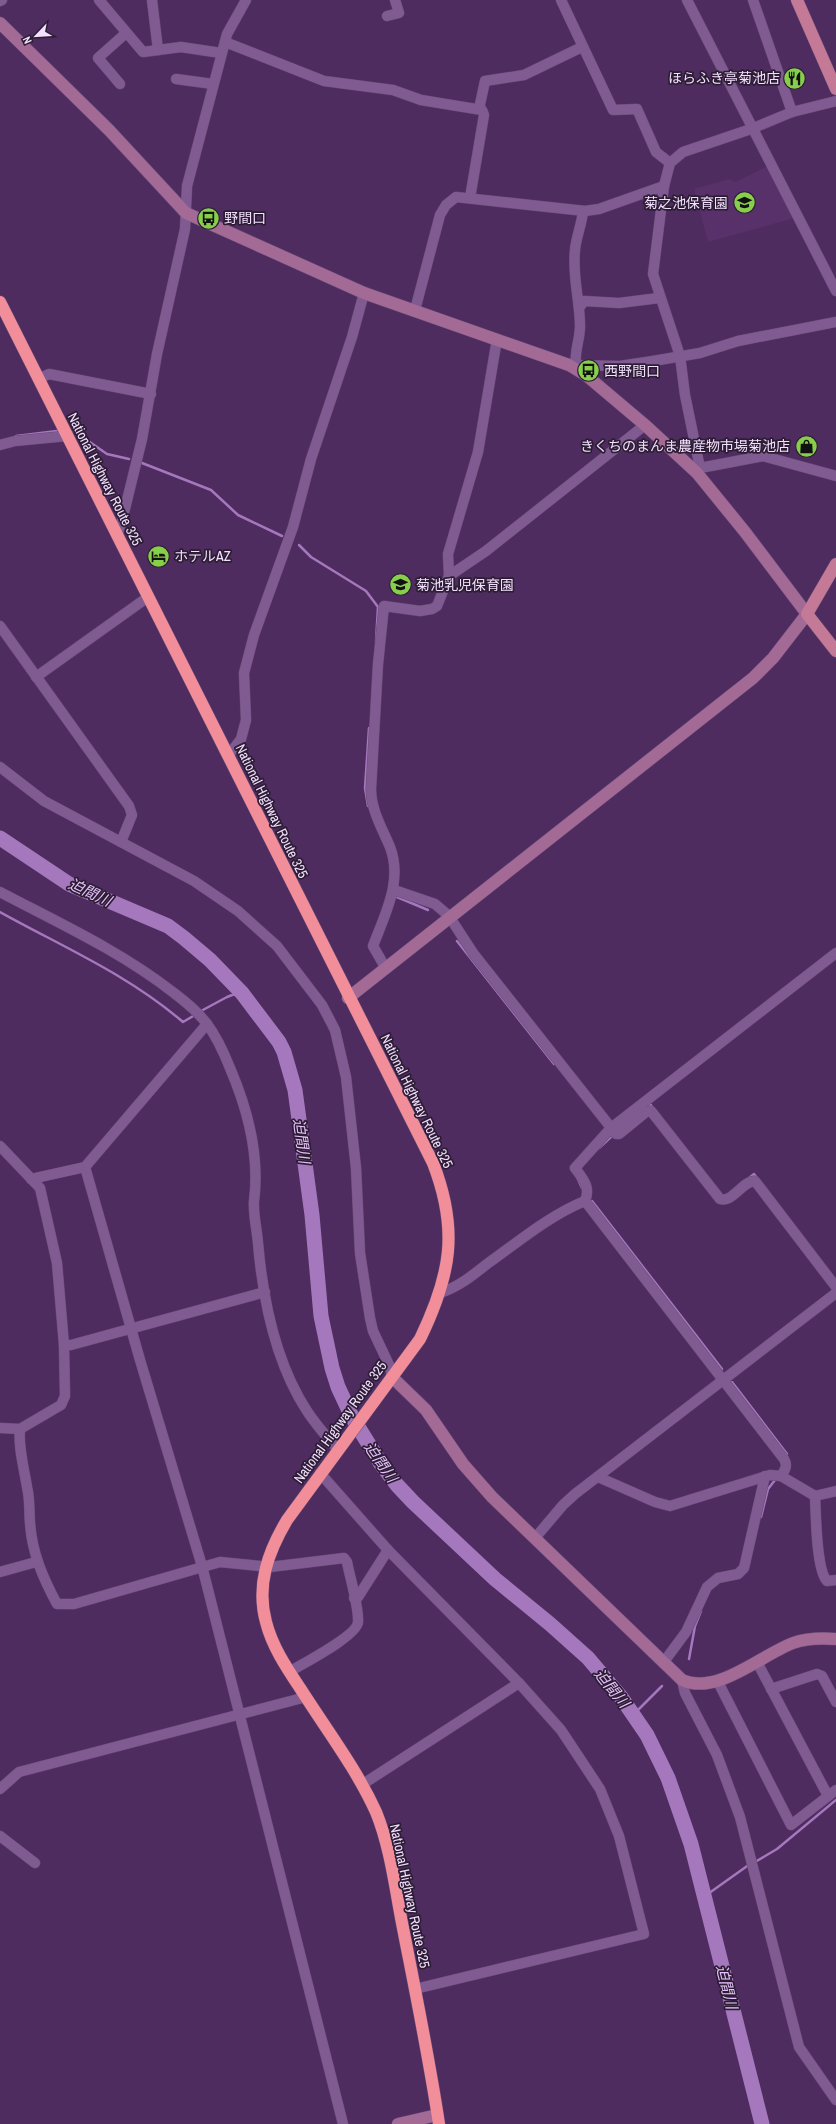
<svg xmlns="http://www.w3.org/2000/svg" width="836" height="2124" viewBox="0 0 836 2124" font-family="'Archivo Narrow','Noto Sans JP',sans-serif">
	<rect width="100%" height="100%" fill="#4e2c5f"/>
	<path fill="#58316b" d="M770,165L798,217L708,242L694,189L730,179L735,182Z"/>
	<g fill="none" stroke-linecap="round" stroke-linejoin="round">
		<g stroke="#a577bd" stroke-width="2.5">
			<path d="M74,431L107,454L129,459"/>
			<path d="M16,436L57,431"/>
			<path d="M142,463L211,490L238,515L282,536"/>
			<path d="M299,545L311,557L366,591L378,607L376,641"/>
			<path d="M368,806L365,788L369,728"/>
			<path d="M397,897L428,910"/>
			<path d="M0,912C63,947 127,974 183,1022L195,1015"/>
			<path d="M457,941L554,1064"/>
			<path d="M201,1011L227,997L240,992"/>
			<path d="M646,1108L650,1104L653,1108"/>
			<path d="M599,1148L612,1136"/>
			<path d="M575,1173L582,1188"/>
			<path d="M749,1178L754,1174L757,1178"/>
			<path d="M592,1201L722,1369"/>
			<path d="M732,1382L787,1454"/>
			<path d="M761,1517L768,1489L775,1480"/>
			<path d="M689,1659L695,1626L701,1611"/>
			<path d="M634,1714L662,1686"/>
			<path d="M755,1862L777,1849L836,1800"/>
			<path d="M705,1896L750,1864"/>
		</g>
		<path stroke="#a577bd" stroke-width="15" d="M0,838L69,884L168,926L184,938L210,960L242,993L279,1042L284,1052L295,1090L312,1215L321,1316L332,1368L338,1387L352,1417L381,1464L397,1485L413,1502L495,1579L550,1624L588,1658L621,1697L647,1735L668,1778L691,1844L762,2124"/>
		<defs>
			<g id="street">
				<path d="M99,0L143,52L181,47L221,53"/>
				<path d="M152,0L158,50"/>
				<path d="M561,0L613,110L637,109L656,152L670,163"/>
				<path d="M687,0L836,291"/>
				<path d="M753,0L792,112"/>
				<path d="M0,1L2,0"/>
				<path d="M387,16L399,13L395,0"/>
				<path d="M225,42L324,81L393,90L421,100L482,110L484,115L470,198"/>
				<path d="M176,79L213,84"/>
				<path d="M120,84L98,58L126,33"/>
				<path d="M479,109L485,81L524,75L582,47"/>
				<path d="M579,308L584,301L619,303L659,298"/>
				<path d="M415,310L440,215L446,205L456,197L585,211L599,209L664,186"/>
				<path d="M569,365L620,366L653,361L700,353L738,341L836,322"/>
				<path d="M576,365C574,352 580,340 580,326C580,301 572,276 575,250C576,237 582,224 583,211"/>
				<path d="M38,379L49,374L151,394"/>
				<path d="M0,445L15,441L67,436"/>
				<path d="M700,468L763,456L836,476"/>
				<path d="M697,473L700,468L685,395L680,356L653,274L664,186L670,163L683,152L751,129L792,112L836,101"/>
				<path d="M117,535L122,521L142,439L157,354L185,229L187,186L227,34L246,0"/>
				<path d="M449,576L486,551L645,425"/>
				<path d="M0,626L129,806L132,815L121,842"/>
				<path d="M36,677L148,597"/>
				<path d="M228,756L241,739L246,720L244,673L254,635L293,527L311,459L352,337L364,293"/>
				<path d="M0,767L44,801L194,881L238,911L277,946L322,1005L335,1030L346,1077L356,1168L360,1253L370,1318L373,1331L390,1367L392,1377"/>
				<path d="M394,890L435,904L449,916L473,953L616,1134H619L646,1112L651,1111L720,1199C733,1203 742,1181 755,1181L836,1287"/>
				<path d="M0,892C59,923 122,952 174,993C186,1002 198,1012 207,1024C217,1037 224,1053 230,1068C248,1110 260,1155 254,1201C253,1214 257,1230 258,1243C263,1301 275,1362 307,1411C316,1425 327,1437 338,1450"/>
				<path d="M385,967L373,946C385,914 403,881 390,847C382,828 371,810 371,789L378,664L384,606L420,611L432,609L437,606L449,576L448,554L478,452L497,339"/>
				<path d="M0,1146L40,1188L57,1263L64,1345L65,1396L61,1405L20,1429L0,1428"/>
				<path d="M85,1167L140,1360L202,1566L343,2124"/>
				<path d="M31,1179L85,1167L207,1024"/>
				<path d="M585,1201L784,1459C788,1466 785,1470 781,1476"/>
				<path d="M440,1293C458,1287 472,1276 487,1264C518,1242 550,1215 585,1201C591,1187 583,1179 575,1168L611,1128L836,953"/>
				<path d="M64,1345H71L265,1292"/>
				<path d="M20,1429C18,1447 24,1468 27,1487C30,1499 29,1511 30,1523C32,1553 43,1578 57,1604H74L220,1562L270,1567L344,1558L347,1562C350,1578 359,1607 358,1622C357,1636 302,1664 289,1672"/>
				<path d="M320,1473L388,1550L519,1683L561,1730L600,1789L619,1836L644,1934L415,1989"/>
				<path d="M598,1477L655,1502L670,1506L770,1475L781,1476L815,1496L836,1491"/>
				<path d="M815,1496C816,1513 816,1570 827,1581L836,1580"/>
				<path d="M535,1538L563,1505L575,1494L836,1293"/>
				<path d="M0,1572L36,1562"/>
				<path d="M354,1598L358,1597L388,1550"/>
				<path d="M757,1662L828,1796"/>
				<path d="M663,1663L686,1632L707,1587L718,1578L738,1574L744,1568L765,1476"/>
				<path d="M682,1680L685,1693L717,1755L740,1817L799,2047L836,2100"/>
				<path d="M717,1680L791,1825L836,1790"/>
				<path d="M771,1689L817,1674L822,1676L836,1702"/>
				<path d="M363,1784L519,1683"/>
				<path d="M0,1789L19,1772L306,1697"/>
				<path d="M0,1836L35,1863"/>
			</g>
			<g id="secondary">
				<path d="M0,23L109,130L186,213L364,293L569,365L587,376L645,425L697,473L745,532L807,614L773,658L753,678L348,998"/>
				<path d="M392,1377L426,1410L463,1464L492,1497L682,1680C717,1696 761,1655 793,1643C807,1638 822,1638 836,1639"/>
				<path d="M398,2124L437,2115"/>
			</g>
			<g id="primary">
				<path d="M797,0L836,89"/>
				<path d="M836,564L807,614L836,651"/>
			</g>
			<path id="highway" d="M0,302L433,1163C459,1230 451,1275 420,1339L287,1520C268,1552 256,1585 266,1622C272,1646 286,1667 300,1688C326,1729 356,1768 376,1812C390,1846 395,1887 402,1923C415,1990 429,2057 439,2124"/>
		</defs>
		<use href="#street" stroke="#694b77" stroke-width="11"/>
		<use href="#secondary" stroke="#694b77" stroke-width="13"/>
		<use href="#primary" stroke="#694b77" stroke-width="13"/>
		<use href="#highway" stroke="#694b77" stroke-width="13"/>
		<use href="#street" stroke="#7f5b92" stroke-width="10"/>
		<use href="#secondary" stroke="#a26a94" stroke-width="12"/>
		<use href="#primary" stroke="#c47a96" stroke-width="12"/>
		<use href="#highway" stroke="#f28e99" stroke-width="12"/>
	</g>
	<defs>
		<symbol id="restaurant-disc" viewBox="-11 -11 22 22"><circle r="9.5" fill="#87cf4a" stroke="#2c1d34"/><path d="M-5-6h1v4h1v-4h1v4h1v-4h1v5L-1.5 .5V6h-2V.5L-5-1ZM5-6V6H3V1.5H1.5Q1.5-4 5-6Z" fill="#111"/></symbol>
		<symbol id="school-disc" viewBox="-11 -11 22 22"><circle r="9.5" fill="#87cf4a" stroke="#2c1d34"/><path d="M0-5L7-2L0 1L-7-2ZM-4 1L0 2.5L4 1V4Q0 6-4 4Z" fill="#111"/></symbol>
		<symbol id="bus-disc" viewBox="-11 -11 22 22"><circle r="9.5" fill="#87cf4a" stroke="#2c1d34"/><path d="M-5-6H5V4H4V6H2V4H-2V6H-4V4H-5ZM-3.5-4V0h7V-4ZM-3.5 1.2v1.5H-2V1.2ZM2 1.2v1.5H3.5V1.2Z" fill="#111"/></symbol>
		<symbol id="shop-disc" viewBox="-11 -11 22 22"><circle r="9.5" fill="#87cf4a" stroke="#2c1d34"/><path d="M-5-2.5h2.3a2.7 3.5 0 0 1 5.4 0H5L5.5 6h-11ZM-1.5-2.5h3a1.5 2.3 0 0 0-3 0Z" fill="#111"/></symbol>
		<symbol id="hotel-disc" viewBox="-11 -11 22 22"><circle r="9.5" fill="#87cf4a" stroke="#2c1d34"/><path d="M-6-4.5h1.5V1H6V5H4.5V3h-9V5H-6ZM-4 0a1.8 1.8 0 1 1 3.6 0ZM.5 0V-2.5h3Q6-2.5 6 0Z" fill="#111"/></symbol>
	</defs>
	<g fill-rule="evenodd">
		<use href="#restaurant-disc" x="782" y="66" width="25" height="25"/>
		<use href="#school-disc" x="732" y="190" width="25" height="25"/>
		<use href="#bus-disc" x="196" y="206" width="25" height="25"/>
		<use href="#bus-disc" x="576" y="358" width="25" height="25"/>
		<use href="#shop-disc" x="794" y="434" width="25" height="25"/>
		<use href="#hotel-disc" x="146" y="544" width="25" height="25"/>
		<use href="#school-disc" x="388" y="572" width="25" height="25"/>
	</g>
	<g text-anchor="middle" dominant-baseline="central" stroke-width="3.5" stroke-linejoin="round" paint-order="stroke">
		<g font-size="14" fill="#f3dffe" stroke="#2c1d34" text-anchor="start">
			<text x="780" y="78" text-anchor="end">ほらふき亭菊池店</text>
			<text x="728" y="203" text-anchor="end">菊之池保育園</text>
			<text x="224" y="218">野間口</text>
			<text x="604" y="371">西野間口</text>
			<text x="790" y="446" text-anchor="end">きくちのまんま農産物市場菊池店</text>
			<text x="174" y="556">ホテルAZ</text>
			<text x="416" y="585">菊池乳児保育園</text>
		</g>
		<g font-size="14" fill="#f3dffe" stroke="#2c1d34">
			<text transform="translate(105 479) rotate(63)">National Highway Route 325</text>
			<text transform="translate(272 811) rotate(64)">National Highway Route 325</text>
			<text transform="translate(417 1101) rotate(64)">National Highway Route 325</text>
			<text transform="translate(340 1422) rotate(-54)">National Highway Route 325</text>
			<text transform="translate(410 1896) rotate(78)">National Highway Route 325</text>
		</g>
		<g font-size="15" font-style="italic" fill="#e6c1fa" stroke="#2c1d34">
			<text transform="translate(90 892) rotate(25)">迫間川</text>
			<text transform="translate(302 1141) rotate(82)">迫間川</text>
			<text transform="translate(381 1462) rotate(55)">迫間川</text>
			<text transform="translate(612 1688) rotate(51)">迫間川</text>
			<text transform="translate(727 1987) rotate(76)">迫間川</text>
		</g>
	</g>
	<g transform="translate(36 36) rotate(245)" stroke="#2c1d34" stroke-width="3" paint-order="stroke">
	<path d="M0-3L7 15L0 10L-7 15Z" fill="#f3dffe"/>
	<text y="-6" font-size="11" font-weight="bold" text-anchor="middle" fill="#f3dffe">N</text>
	</g>
</svg>
